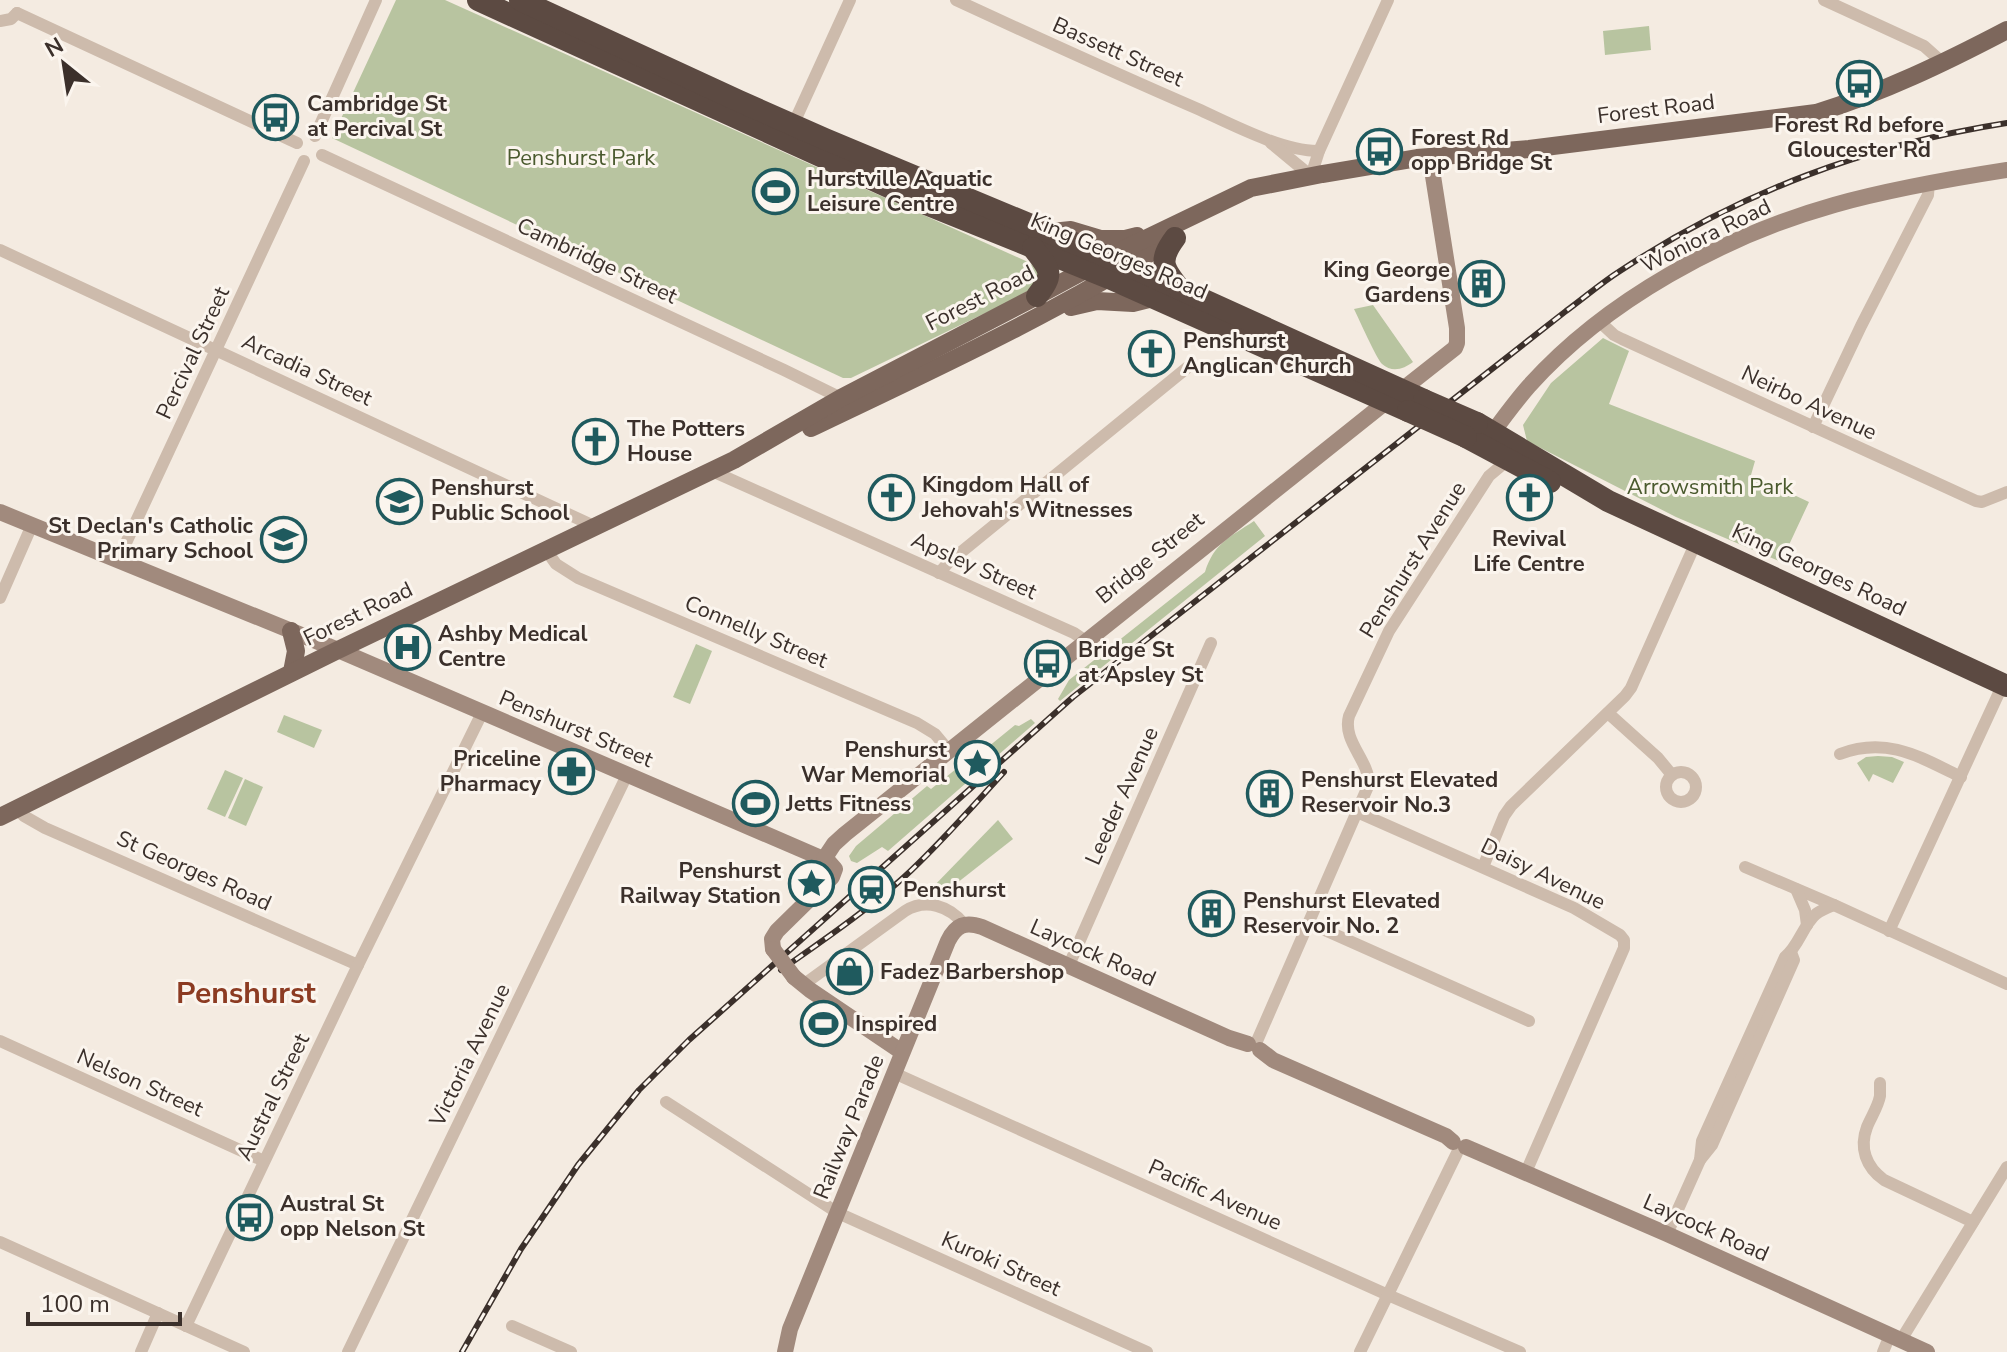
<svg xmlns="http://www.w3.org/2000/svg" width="2007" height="1352" viewBox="0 0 2007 1352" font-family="'Nunito Sans',sans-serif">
	<rect width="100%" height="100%" fill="#f4ebe1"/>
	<g fill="#b8c4a0">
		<path d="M396,0H445L1028,262L1036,268L1038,275L1031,289L1006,303L851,378H843L332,138Z"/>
		<path d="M1649,26L1651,50L1605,55L1603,31Z"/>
		<path d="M1373,305L1413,362C1404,369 1392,373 1382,364C1376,358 1359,319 1354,309Z"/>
		<path d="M1603,338L1629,351L1609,404L1755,461L1751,475L1809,502L1781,562L1676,517L1527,441L1523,425L1551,383Z"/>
		<path d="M1254,521L1265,536L1060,701L1058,699L1069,680L1205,572C1214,543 1230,537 1254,521Z"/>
		<path d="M696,644L712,651L690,704L673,697Z"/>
		<path d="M284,715L322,730L314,748L277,732Z"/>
		<path d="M1031,719L1035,723L888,851L882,847L857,863L851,861L849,856L856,846L927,786L931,789L961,765C974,772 987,764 994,751L988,747L1015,725L1019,726Z"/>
		<path d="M1878,756L1892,757L1904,762L1893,783L1873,774L1869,782L1857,763L1866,757Z"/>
		<path d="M225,770L243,778L225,817L207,809Z"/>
		<path d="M245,779L263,787L246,826L228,818Z"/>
		<path d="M998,820L1013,839L943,894L931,889Z"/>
	</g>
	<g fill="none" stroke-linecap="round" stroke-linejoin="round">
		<g stroke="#cdbbac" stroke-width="12">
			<path d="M956,0C1036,37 1117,74 1198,109C1231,124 1284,152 1319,151"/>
			<path d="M1824,0L1924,46L1943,63"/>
			<path d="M17,13L297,143"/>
			<path d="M0,21L11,19L17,13"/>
			<path d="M793,125L850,0"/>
			<path d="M315,136L376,0"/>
			<path d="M1271,143L1311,176L1319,151L1388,0"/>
			<path d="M322,155L784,370L841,398L843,401"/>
			<path d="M0,250L596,527"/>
			<path d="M1600,322L1614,335L1622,339L1976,501L1982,502L2007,492"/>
			<path d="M1813,427L1861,326L1928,195L1929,182"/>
			<path d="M712,471L1074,633L1087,642"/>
			<path d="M546,550L556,564L578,578L917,723L935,734L950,752"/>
			<path d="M118,560L304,161"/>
			<path d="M939,573L949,562L1188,367"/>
			<path d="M0,598L32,525"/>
			<path d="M1608,713L1658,758L1672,775"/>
			<path d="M1840,754C1887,736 1920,757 1961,777"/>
			<circle cx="1681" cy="787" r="15"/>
			<path d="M17,809L24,816L45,828L358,965"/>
			<path d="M1357,812L1574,908L1620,935L1624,940V948L1526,1172"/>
			<path d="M1483,867L1504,816L1511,806L1625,696L1631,688L1696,542"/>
			<path d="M1745,867L1834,905L2007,984"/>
			<path d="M1796,889L1805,910L1807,925"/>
			<path d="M1309,923L1529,1021"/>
			<path d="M1889,931L2003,684"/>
			<path d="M1069,965L1211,643"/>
			<path d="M803,985L905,911C926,898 949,906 964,924"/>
			<path d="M0,1041L264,1161"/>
			<path d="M1257,1041L1369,784C1369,760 1342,741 1349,716L1389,631L1489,476L1508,460"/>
			<path d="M894,1073L1388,1295L1520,1352"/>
			<path d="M1880,1083C1880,1087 1880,1092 1880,1096C1878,1107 1871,1117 1867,1127C1859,1148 1866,1167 1884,1180L1973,1222"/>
			<path d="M666,1102L838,1213L1147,1352"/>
			<path d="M1700,1160L1702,1141L1785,957C1799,946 1803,925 1816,914C1821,910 1829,907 1834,905"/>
			<path d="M1667,1234L1700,1160L1712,1145L1794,960L1791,952"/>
			<path d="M0,1242L244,1352"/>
			<path d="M186,1326L358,965L482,713"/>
			<path d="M512,1326L571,1352"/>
			<path d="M1901,1340L2007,1167"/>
			<path d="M141,1352L158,1313"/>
			<path d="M348,1352L627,775"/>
			<path d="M1360,1352L1457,1153"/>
			<path d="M1883,1352L1890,1335"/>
		</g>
		<g stroke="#a18a7d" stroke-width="16">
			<path d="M1403,389L1455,348L1457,343V328L1430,157"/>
			<path d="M1488,439C1501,421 1514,403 1529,386C1606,300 1724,236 1834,205C1891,189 1949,179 2007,170"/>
			<path d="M0,512L338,650L828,861L835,869L832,877L777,931L772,939L773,949"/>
			<path d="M824,859L834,844L845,834L1386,402"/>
			<path d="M794,977L810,990L902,1052"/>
			<path d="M1260,1050L1273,1060L1446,1136L1453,1142"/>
			<path d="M1466,1147L1667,1234L1927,1352"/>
			<path d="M785,1352L790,1329L948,941C956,925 965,921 982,927L1229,1038L1248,1044"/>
		</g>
		<g stroke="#7d675c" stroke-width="18">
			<path d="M1052,232L1071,230L1101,239H1125L1137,236"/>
			<path d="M1071,307L1097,301L1133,303L1153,298"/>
			<path d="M811,428C934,369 1059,312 1174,238"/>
			<path d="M291,631L296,651L292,672"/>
			<path d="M0,817L338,650L734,460L841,398L1037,296L1120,251L1251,188L1322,174L1417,158L1529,149L1816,113C1882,93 1946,62 2007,30"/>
		</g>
		<g stroke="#5c4a42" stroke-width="22">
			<path d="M478,0L926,204L1109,278L1408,411"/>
			<path d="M520,0L739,101L825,139L1129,266L1424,400"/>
			<path d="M1175,238C1158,261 1163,268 1180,289"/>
			<path d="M1033,248C1050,270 1055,273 1037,296"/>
			<path d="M1477,423L1608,501L2007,686"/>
			<path d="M1466,437L1550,482"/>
		</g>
		<defs>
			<g id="rail">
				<path d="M781,970C822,941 865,912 903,878C939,845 971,808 1004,772"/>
				<path d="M462,1352L521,1249L578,1165L639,1090L689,1040L1073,697L1566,311C1584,298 1601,283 1620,271C1740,192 1866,145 2007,123"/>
			</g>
		</defs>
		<use href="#rail" stroke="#3b302b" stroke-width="6"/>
		<use href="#rail" stroke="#fbf5ee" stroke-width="3" stroke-dasharray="9" stroke-linecap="butt"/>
		<path stroke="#a18a7d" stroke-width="16" d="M773,949L794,977"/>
		<g stroke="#5c4a42" stroke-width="22">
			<path d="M1424,400L1477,423"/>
			<path d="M1408,411L1466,437"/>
		</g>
	</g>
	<defs>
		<symbol id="bus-ring" viewBox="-11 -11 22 22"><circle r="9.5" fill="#fbf5ee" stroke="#1f5a5e" stroke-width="1.5"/><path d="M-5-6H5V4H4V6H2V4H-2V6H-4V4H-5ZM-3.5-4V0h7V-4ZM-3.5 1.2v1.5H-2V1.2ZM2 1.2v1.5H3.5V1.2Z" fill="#1f5a5e"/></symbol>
		<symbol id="stadium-ring" viewBox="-11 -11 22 22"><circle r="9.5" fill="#fbf5ee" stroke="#1f5a5e" stroke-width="1.5"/><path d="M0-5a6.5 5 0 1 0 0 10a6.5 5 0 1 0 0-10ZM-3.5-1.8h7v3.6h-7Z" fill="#1f5a5e"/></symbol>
		<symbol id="building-ring" viewBox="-11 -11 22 22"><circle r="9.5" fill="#fbf5ee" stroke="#1f5a5e" stroke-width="1.5"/><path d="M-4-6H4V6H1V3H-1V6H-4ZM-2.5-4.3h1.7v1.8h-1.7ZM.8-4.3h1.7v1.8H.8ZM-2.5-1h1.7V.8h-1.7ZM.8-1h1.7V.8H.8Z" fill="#1f5a5e"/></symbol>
		<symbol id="church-ring" viewBox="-11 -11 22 22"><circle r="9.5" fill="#fbf5ee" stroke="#1f5a5e" stroke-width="1.5"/><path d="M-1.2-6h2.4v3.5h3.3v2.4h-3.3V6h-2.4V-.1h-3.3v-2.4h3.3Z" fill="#1f5a5e"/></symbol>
		<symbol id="school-ring" viewBox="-11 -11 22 22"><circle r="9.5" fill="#fbf5ee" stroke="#1f5a5e" stroke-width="1.5"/><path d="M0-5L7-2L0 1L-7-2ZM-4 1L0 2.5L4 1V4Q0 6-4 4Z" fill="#1f5a5e"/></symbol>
		<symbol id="hospital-ring" viewBox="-11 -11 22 22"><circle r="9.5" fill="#fbf5ee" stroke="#1f5a5e" stroke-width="1.5"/><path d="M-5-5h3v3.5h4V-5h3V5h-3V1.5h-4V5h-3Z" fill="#1f5a5e"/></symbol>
		<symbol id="sight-ring" viewBox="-11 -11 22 22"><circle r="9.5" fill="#fbf5ee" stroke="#1f5a5e" stroke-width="1.5"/><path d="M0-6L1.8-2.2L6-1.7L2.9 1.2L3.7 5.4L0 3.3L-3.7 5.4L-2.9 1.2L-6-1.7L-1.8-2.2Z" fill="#1f5a5e"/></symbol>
		<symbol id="pharmacy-ring" viewBox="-11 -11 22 22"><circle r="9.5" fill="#fbf5ee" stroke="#1f5a5e" stroke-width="1.5"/><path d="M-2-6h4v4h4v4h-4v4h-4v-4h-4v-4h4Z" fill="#1f5a5e"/></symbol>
		<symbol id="station-ring" viewBox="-11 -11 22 22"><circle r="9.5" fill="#fbf5ee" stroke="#1f5a5e" stroke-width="1.5"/><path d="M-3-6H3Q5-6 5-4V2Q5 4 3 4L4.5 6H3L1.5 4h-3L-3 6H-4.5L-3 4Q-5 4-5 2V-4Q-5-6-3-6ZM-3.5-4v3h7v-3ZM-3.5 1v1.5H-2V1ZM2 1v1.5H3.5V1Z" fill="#1f5a5e"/></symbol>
		<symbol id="shop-ring" viewBox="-11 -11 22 22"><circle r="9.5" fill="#fbf5ee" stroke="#1f5a5e" stroke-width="1.5"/><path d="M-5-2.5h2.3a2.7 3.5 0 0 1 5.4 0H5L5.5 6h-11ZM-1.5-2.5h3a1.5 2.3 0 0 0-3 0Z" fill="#1f5a5e"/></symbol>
	</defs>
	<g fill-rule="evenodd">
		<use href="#bus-ring" x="1834" y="58" width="51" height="51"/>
		<use href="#bus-ring" x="250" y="92" width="51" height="51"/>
		<use href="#bus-ring" x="1354" y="126" width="51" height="51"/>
		<use href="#stadium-ring" x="750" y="166" width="51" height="51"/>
		<use href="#building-ring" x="1456" y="258" width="51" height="51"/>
		<use href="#church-ring" x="1126" y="328" width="51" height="51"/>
		<use href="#church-ring" x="570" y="416" width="51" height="51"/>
		<use href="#church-ring" x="866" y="472" width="51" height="51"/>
		<use href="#church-ring" x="1504" y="472" width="51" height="51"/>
		<use href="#school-ring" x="374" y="476" width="51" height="51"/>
		<use href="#school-ring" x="258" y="514" width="51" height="51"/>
		<use href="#hospital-ring" x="382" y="622" width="51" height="51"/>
		<use href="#bus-ring" x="1022" y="638" width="51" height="51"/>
		<use href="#sight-ring" x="952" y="738" width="51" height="51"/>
		<use href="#pharmacy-ring" x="546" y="746" width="51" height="51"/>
		<use href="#building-ring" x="1244" y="768" width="51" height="51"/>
		<use href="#stadium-ring" x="730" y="778" width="51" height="51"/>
		<use href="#sight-ring" x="786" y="858" width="51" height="51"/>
		<use href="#station-ring" x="846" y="864" width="51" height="51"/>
		<use href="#building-ring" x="1186" y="888" width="51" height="51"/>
		<use href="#shop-ring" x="824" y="946" width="51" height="51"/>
		<use href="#stadium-ring" x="798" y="998" width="51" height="51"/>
		<use href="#bus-ring" x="224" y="1192" width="51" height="51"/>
	</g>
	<g text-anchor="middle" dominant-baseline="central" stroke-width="6" stroke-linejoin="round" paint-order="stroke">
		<g font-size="22" fill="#3b302b" stroke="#fbf5ee">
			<text transform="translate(1118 52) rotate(24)">Bassett Street</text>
			<text transform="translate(1656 109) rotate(-7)">Forest Road</text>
			<text transform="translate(1706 236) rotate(-26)">Woniora Road</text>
			<text transform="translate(1119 256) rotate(23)">King Georges Road</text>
			<text transform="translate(597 261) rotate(25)">Cambridge Street</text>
			<text transform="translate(980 298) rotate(-27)">Forest Road</text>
			<text transform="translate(193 353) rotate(-65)">Percival Street</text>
			<text transform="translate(307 370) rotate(25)">Arcadia Street</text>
			<text transform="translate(1809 403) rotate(25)">Neirbo Avenue</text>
			<text transform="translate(1150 558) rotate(-39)">Bridge Street</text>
			<text transform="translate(1413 560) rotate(-58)">Penshurst Avenue</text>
			<text transform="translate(974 566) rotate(24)">Apsley Street</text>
			<text transform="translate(1819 570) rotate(25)">King Georges Road</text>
			<text transform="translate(358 614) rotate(-26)">Forest Road</text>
			<text transform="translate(756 632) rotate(23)">Connelly Street</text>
			<text transform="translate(576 729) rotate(23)">Penshurst Street</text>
			<text transform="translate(1122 796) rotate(-66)">Leeder Avenue</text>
			<text transform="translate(194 871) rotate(24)">St Georges Road</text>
			<text transform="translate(1543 874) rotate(26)">Daisy Avenue</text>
			<text transform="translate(1093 953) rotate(24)">Laycock Road</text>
			<text transform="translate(470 1055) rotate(-64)">Victoria Avenue</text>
			<text transform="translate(140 1083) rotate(24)">Nelson Street</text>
			<text transform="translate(273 1097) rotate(-64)">Austral Street</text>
			<text transform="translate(849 1127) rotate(-68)">Railway Parade</text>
			<text transform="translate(1215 1195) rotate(24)">Pacific Avenue</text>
			<text transform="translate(1706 1228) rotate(24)">Laycock Road</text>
			<text transform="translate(1001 1264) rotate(24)">Kuroki Street</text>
		</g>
		<g font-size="22" font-weight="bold" fill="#3b302b" stroke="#fbf5ee" text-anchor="start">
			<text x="307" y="104">Cambridge St<tspan x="307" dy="25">at Percival St</tspan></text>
			<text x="1859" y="125" text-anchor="middle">Forest Rd before<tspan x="1859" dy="25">Gloucester Rd</tspan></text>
			<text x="1411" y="138">Forest Rd<tspan x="1411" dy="25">opp Bridge St</tspan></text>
			<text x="807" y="179">Hurstville Aquatic<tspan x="807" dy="25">Leisure Centre</tspan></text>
			<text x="1450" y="270" text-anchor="end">King George<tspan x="1450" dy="25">Gardens</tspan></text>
			<text x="1183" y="341">Penshurst<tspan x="1183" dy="25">Anglican Church</tspan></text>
			<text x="627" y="429">The Potters<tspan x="627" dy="25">House</tspan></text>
			<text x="922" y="485">Kingdom Hall of<tspan x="922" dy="25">Jehovah's Witnesses</tspan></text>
			<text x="431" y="488">Penshurst<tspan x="431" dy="25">Public School</tspan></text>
			<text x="253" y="526" text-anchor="end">St Declan's Catholic<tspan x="253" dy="25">Primary School</tspan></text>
			<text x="1529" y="539" text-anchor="middle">Revival<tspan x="1529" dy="25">Life Centre</tspan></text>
			<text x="438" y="634">Ashby Medical<tspan x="438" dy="25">Centre</tspan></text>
			<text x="1078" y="650">Bridge St<tspan x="1078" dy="25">at Apsley St</tspan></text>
			<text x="947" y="750" text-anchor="end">Penshurst<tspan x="947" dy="25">War Memorial</tspan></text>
			<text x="541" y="759" text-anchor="end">Priceline<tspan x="541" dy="25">Pharmacy</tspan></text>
			<text x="1301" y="780">Penshurst Elevated<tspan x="1301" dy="25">Reservoir No.3</tspan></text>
			<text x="786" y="804">Jetts Fitness</text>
			<text x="781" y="871" text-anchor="end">Penshurst<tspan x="781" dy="25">Railway Station</tspan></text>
			<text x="903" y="890">Penshurst</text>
			<text x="1243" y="901">Penshurst Elevated<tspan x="1243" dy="25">Reservoir No. 2</tspan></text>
			<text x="880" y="972">Fadez Barbershop</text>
			<text x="855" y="1024">Inspired</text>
			<text x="280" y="1204">Austral St<tspan x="280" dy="25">opp Nelson St</tspan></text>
		</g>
		<g font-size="22" fill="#4a5a2e" stroke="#fbf5ee">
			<text x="581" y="158">Penshurst Park</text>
			<text x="1710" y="487">Arrowsmith Park</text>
		</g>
		<g font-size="30" font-weight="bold" fill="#8c3b22" stroke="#fbf5ee">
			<text x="246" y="993">Penshurst</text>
		</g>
	</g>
	<g transform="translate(64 64) rotate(330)" stroke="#fbf5ee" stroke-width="6" paint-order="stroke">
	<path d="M0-6L14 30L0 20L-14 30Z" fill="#3b302b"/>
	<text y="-12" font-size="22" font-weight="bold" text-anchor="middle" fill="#3b302b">N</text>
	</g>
	<path d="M28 1312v12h152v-12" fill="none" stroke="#3b302b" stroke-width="4"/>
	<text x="40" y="1312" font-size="24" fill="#3b302b" stroke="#fbf5ee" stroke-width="6" paint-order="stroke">100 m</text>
</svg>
